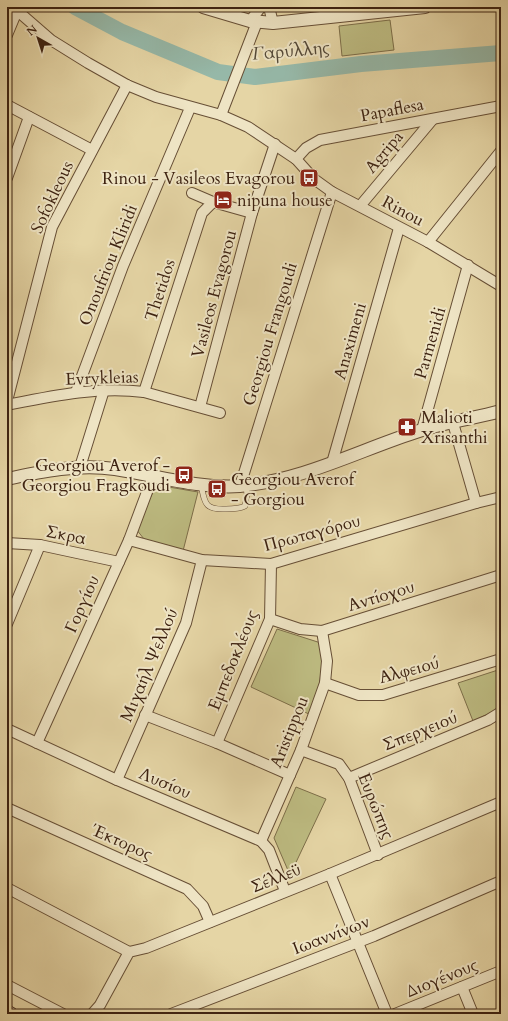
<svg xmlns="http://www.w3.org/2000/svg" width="508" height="1021" viewBox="0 0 508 1021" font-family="Cardo,serif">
	<rect width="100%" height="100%" fill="#e5d5a5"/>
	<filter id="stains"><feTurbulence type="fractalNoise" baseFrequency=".005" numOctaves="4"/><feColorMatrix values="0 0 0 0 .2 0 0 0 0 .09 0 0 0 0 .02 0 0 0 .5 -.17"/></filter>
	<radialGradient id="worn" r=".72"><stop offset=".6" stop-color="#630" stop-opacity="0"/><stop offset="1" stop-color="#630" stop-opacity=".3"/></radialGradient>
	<g fill="#bdbb81" stroke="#7d6e49">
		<path d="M390,20L394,50L342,56L339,26Z"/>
		<path d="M163,486L198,492L183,551L144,539L136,529L153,492Z"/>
		<path d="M277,629L324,644L319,690L311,715L251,687Z"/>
		<path d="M501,669V708L473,721L458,683Z"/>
		<path d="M296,787L326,799L290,875L274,838Z"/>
	</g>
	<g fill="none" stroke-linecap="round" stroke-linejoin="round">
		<path stroke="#96b8a8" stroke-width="16" d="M75,7L122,32L218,72L255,77L361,64L501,53"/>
		<defs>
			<path id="service" d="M201,485C205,504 205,510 226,509C233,509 239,509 245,506L247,495L246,485"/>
			<g id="minor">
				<path d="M13,7L51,40L88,63L127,85L156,97L221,115L248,127L296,159L314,179L332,192L428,242L501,286"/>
				<path d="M269,7L273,23"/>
				<path d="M250,21L261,7"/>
				<path d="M7,35L17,11"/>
				<path d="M7,105L92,150"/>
				<path d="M221,115L257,22"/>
				<path d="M296,159L306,148L320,140L501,106"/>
				<path d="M7,178L29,117"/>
				<path d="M192,193L213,202L252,213"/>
				<path d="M360,206L433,119"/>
				<path d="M428,242L501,151"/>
				<path d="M76,392L123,266L190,108"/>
				<path d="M144,392L202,213L213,202"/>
				<path d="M7,401L52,227L127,85"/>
				<path d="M7,405C52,396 98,386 144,392L220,413"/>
				<path d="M200,407L252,213L275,144"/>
				<path d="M453,423L476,503"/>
				<path d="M422,430L468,265"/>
				<path d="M332,463L399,228"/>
				<path d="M80,467L104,390"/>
				<path d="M240,486L332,192"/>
				<path d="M129,540L202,560L271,564L476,503L501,497"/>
				<path d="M7,543L40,545L119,562"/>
				<path d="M270,619L300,629L322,631L501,575"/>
				<path d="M7,624L40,545"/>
				<path d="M325,683L359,695H383L501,659"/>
				<path d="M145,715L217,743L290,775"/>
				<path d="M7,729L117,780L261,841L269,850L285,891"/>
				<path d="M37,743L129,540L153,476"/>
				<path d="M217,743L270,619L271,564"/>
				<path d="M301,750L339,764L349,778L378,855"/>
				<path d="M349,778L488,720L501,712"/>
				<path d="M117,780L186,623L202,560"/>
				<path d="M7,808L187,889L203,906L210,922"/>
				<path d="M261,841L301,750L325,683L327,661L322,631"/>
				<path d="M330,874L387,1014"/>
				<path d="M7,888L129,952"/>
				<path d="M7,985L63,1014"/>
				<path d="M462,987L473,1014"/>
				<path d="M92,1014L100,1005L129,952L146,948L330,874L501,802"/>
				<path d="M171,1014L374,936L501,881"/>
				<path d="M395,1014L501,971"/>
			</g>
			<g id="tertiary">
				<path d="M203,7L250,21L273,23L425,7"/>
				<path d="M7,479C43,471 78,464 115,469C156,475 198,489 240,486C305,480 361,449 422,430C447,422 475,418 501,411"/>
			</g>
			<path id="secondary" d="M7,1013L10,1014"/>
		</defs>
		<use href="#service" stroke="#674f36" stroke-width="6"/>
		<use href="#minor" stroke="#674f36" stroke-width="12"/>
		<use href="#tertiary" stroke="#674f36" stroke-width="14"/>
		<use href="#secondary" stroke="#3d2211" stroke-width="16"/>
		<use href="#service" stroke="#eee4c4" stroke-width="5"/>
		<use href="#minor" stroke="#eee4c4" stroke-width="10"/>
		<use href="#tertiary" stroke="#eee4c4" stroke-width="12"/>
		<use href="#secondary" stroke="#eee4c4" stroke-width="14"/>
	</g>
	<defs>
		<symbol id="bus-square" viewBox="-11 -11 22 22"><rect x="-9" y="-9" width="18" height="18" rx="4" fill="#8f2418" stroke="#eee4c4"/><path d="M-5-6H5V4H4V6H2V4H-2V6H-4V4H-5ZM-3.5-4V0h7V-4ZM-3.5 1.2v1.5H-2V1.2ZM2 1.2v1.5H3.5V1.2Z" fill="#fff"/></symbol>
		<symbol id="hotel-square" viewBox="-11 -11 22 22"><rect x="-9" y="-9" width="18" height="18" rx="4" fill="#8f2418" stroke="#eee4c4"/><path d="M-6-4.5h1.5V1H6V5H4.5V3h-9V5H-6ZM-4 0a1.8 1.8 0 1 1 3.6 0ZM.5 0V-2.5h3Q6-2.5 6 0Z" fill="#fff"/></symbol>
		<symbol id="pharmacy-square" viewBox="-11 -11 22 22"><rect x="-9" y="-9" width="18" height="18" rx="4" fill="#8f2418" stroke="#eee4c4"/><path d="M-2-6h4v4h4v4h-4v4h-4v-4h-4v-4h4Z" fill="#fff"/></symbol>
	</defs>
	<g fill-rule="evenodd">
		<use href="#bus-square" x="298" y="167" width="22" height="22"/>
		<use href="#hotel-square" x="212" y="189" width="22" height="22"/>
		<use href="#pharmacy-square" x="396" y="416" width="22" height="22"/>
		<use href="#bus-square" x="173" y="464" width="22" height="22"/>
		<use href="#bus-square" x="206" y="478" width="22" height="22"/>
	</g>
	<g text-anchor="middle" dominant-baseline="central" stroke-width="4" stroke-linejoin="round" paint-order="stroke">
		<g font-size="17" fill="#3d2211" stroke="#eee4c4">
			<text transform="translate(392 110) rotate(-11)">Papaflesa</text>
			<text transform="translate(384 152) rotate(-50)">Agripa</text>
			<text transform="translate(52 197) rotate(-65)">Sofokleous</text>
			<text transform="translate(403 211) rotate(28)">Rinou</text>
			<text transform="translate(108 265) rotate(-68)">Onoufriou Kliridi</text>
			<text transform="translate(160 290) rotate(-72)">Thetidos</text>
			<text transform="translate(214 294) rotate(-75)">Vasileos Evagorou</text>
			<text transform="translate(270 334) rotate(-73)">Georgiou Frangoudi</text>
			<text transform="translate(350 341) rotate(-74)">Anaximeni</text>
			<text transform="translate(430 343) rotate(-74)">Parmenidi</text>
			<text transform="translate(102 378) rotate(-2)">Evrykleias</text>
			<text transform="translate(312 533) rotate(-15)">Πρωταγόρου</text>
			<text transform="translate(66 535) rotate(11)">Σκρα</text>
			<text transform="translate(381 596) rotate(-17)">Αντίοχου</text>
			<text transform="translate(82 604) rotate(-66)">Γοργίου</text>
			<text transform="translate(233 660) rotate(-68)">Εμπεδοκλέους</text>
			<text transform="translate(149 665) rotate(-67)">Μιχαήλ Ψελλού</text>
			<text transform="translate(409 670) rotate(-15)">Αλφειού</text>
			<text transform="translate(420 731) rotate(-22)">Σπερχειού</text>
			<text transform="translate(289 732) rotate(-68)">Aristippou</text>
			<text transform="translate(165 783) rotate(23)">Λυσίου</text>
			<text transform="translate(376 806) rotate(68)">Ευρώπης</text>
			<text transform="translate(122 842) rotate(24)">Έκτορος</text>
			<text transform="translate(276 878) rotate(-22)">Σέλλεϋ</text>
			<text transform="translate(331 935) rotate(-21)">Ιωαννίνων</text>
			<text transform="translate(442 978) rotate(-22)">Διογένους</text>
		</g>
		<g font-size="17" fill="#3d2211" stroke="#eee4c4" text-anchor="start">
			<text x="295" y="178" text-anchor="end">Rinou - Vasileos Evagorou</text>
			<text x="237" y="200">nipuna house</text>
			<text x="421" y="417">Malioti<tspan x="421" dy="20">Xrisanthi</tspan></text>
			<text x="170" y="465" text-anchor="end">Georgiou Averof -<tspan x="170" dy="20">Georgiou Fragkoudi</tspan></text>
			<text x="231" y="479">Georgiou Averof<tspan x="231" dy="20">- Gorgiou</tspan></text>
		</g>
		<g font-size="18" font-style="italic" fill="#534837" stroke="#eee4c4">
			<text transform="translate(291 51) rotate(-5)">Γαρύλλης</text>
		</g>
	</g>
	<rect width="508" height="1021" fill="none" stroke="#e5d5a5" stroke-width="24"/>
	<rect x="8" y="8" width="492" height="1005" fill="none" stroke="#3d2211" stroke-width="2"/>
	<rect x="12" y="12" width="484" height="997" fill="none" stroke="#3d2211"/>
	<g transform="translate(38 38) rotate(321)" stroke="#eee4c4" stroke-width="3" paint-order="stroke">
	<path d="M0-3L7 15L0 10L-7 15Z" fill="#3d2211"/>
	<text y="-6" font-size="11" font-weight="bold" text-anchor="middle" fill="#3d2211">N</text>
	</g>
	<rect width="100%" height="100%" filter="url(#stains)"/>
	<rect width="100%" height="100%" fill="url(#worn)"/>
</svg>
